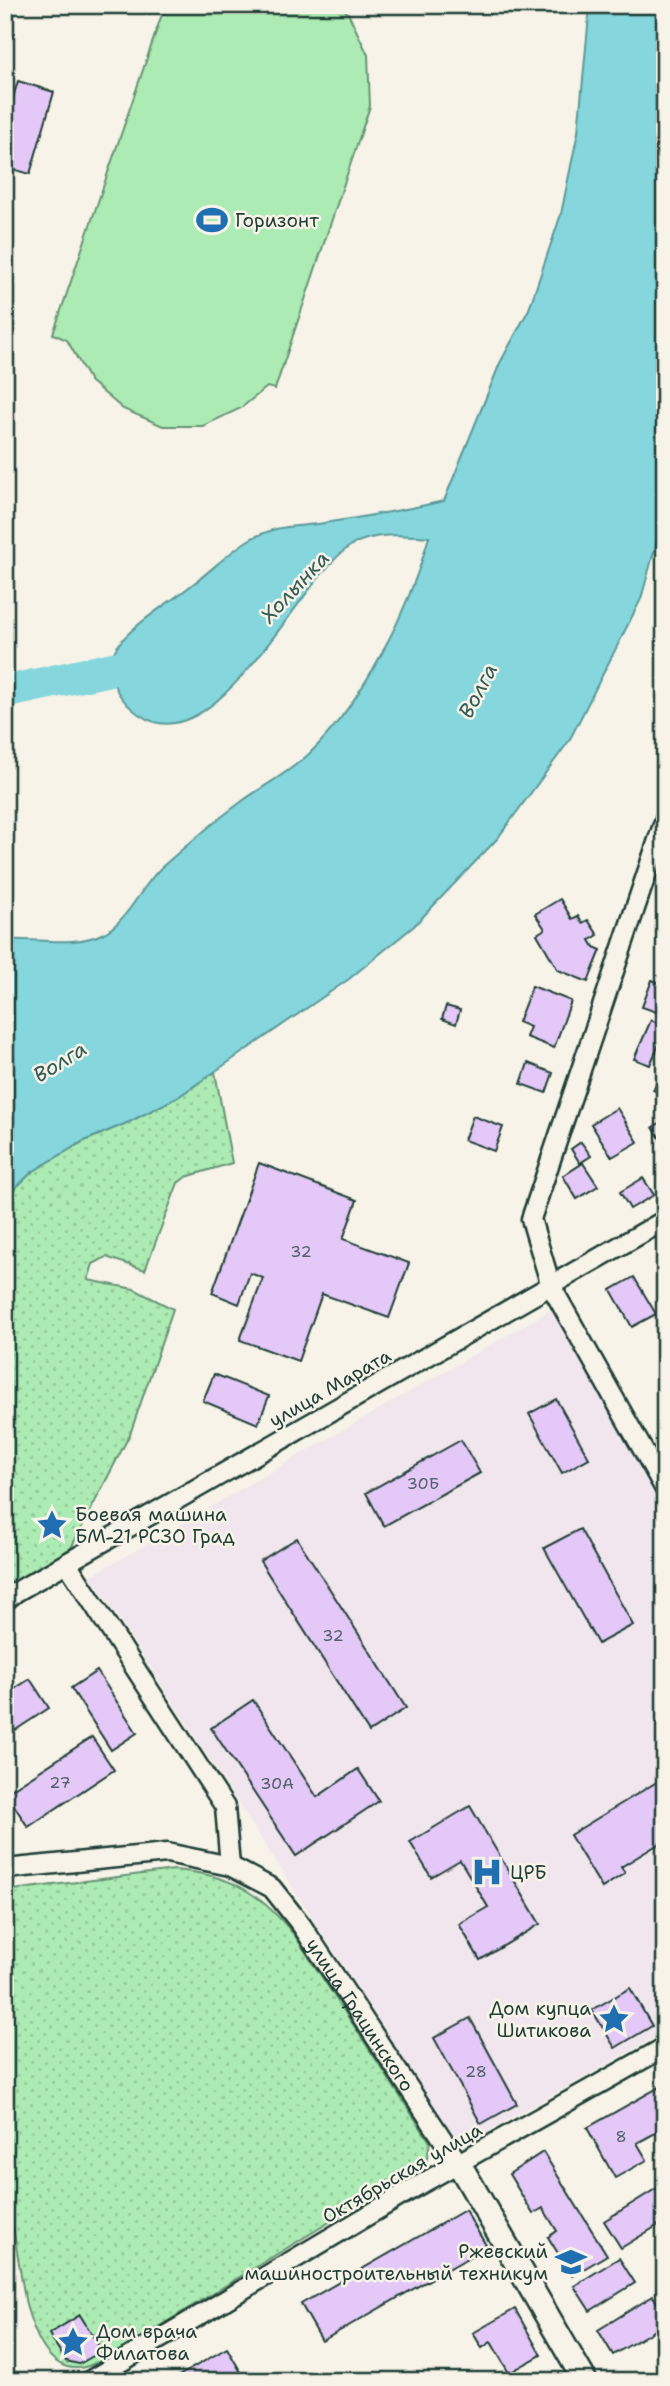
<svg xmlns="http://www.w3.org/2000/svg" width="670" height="2386" viewBox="0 0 670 2386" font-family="'Shantell Sans',sans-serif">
	<defs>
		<pattern id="grass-dots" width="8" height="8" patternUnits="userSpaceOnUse" patternTransform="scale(1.75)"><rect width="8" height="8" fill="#acebb3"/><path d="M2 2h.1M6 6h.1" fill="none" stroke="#94ca9b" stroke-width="1.8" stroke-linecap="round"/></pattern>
	</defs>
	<rect width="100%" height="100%" fill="#f7f3e8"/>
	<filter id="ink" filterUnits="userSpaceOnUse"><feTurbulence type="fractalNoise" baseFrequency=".0143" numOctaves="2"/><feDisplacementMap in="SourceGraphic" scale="14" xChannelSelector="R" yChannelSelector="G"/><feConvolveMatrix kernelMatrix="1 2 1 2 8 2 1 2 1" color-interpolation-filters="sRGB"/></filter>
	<g filter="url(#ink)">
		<path fill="#f1e6ed" d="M554,1308L665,1502V2032L481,2135H453L91,1576Z"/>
		<g fill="url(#grass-dots)" stroke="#669474" stroke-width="2">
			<path d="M215,1072L232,1163L186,1177L178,1183L145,1270L106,1257L93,1264L88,1280L134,1289L173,1309L130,1434L71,1548L5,1598V1198L32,1172L82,1142L129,1122L178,1097Z"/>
			<path d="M174,1870C230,1874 260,1892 295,1936L430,2142L426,2163L109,2357C100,2361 89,2368 78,2368C46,2370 33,2329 26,2305L5,2180V1891Z"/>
		</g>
		<path fill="#acebb3" stroke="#669474" stroke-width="2" d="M172,5H339L348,13L368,55L370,106L275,389L267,387L241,408L203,426H163L123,409L90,381L67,340L53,334L161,17Z"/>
		<path fill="#85d6dd" stroke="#5c9999" stroke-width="2" d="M590,5H665V512L641,599L569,741L497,839L414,926L349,979L178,1097L129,1122L82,1142L32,1172L5,1198V940C38,938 74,948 104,933C127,922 143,883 163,866C188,844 214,822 241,802C263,786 290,772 310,753C364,700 409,610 429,537C404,535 374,532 352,545C301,575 215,767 140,715C124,704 112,688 110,668C109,660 114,651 119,644C135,623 172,601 193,584C212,570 231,550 252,538C259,535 269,531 276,529C292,525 308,526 324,523C364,517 404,510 444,501L500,363L529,309L561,214L578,132Z"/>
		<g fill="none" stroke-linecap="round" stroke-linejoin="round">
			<path stroke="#85d6dd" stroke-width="33" d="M5,692L153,660"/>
		</g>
		<g fill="#e3c8f8" stroke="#1f3d34" stroke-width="2">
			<path d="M18,81L54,92L30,174L5,167V123Z"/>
			<path d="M560,899L572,919L578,916L582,923L588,920L598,935L590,940L594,947L601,950L588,982L558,970L537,934L545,929L535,914Z"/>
			<path d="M652,980L665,985V1005L662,1014L642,1007Z"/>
			<path d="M532,986L571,1001L554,1048L526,1037L530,1027L518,1022Z"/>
			<path d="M446,1006L460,1010L456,1024L442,1019Z"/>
			<path d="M651,1020L665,1026V1031L650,1065L634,1059Z"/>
			<path d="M528,1063L553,1073L546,1093L521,1084Z"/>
			<path d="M665,1066V1095L653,1090Z"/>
			<path d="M617,1108L638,1142L612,1157L591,1124Z"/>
			<path d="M473,1116L503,1127L494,1151L464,1140Z"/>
			<path d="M665,1120V1147L653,1127Z"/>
			<path d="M581,1142L591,1156L580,1163L571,1149Z"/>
			<path d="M259,1163L357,1200L343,1239L409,1263L389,1318L322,1294L298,1361L240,1340L263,1278L250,1273L239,1304L212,1293Z"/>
			<path d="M583,1163L598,1186L577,1199L563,1176Z"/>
			<path d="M643,1178L654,1195L630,1209L620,1192Z"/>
			<path d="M634,1277L656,1314L632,1327L611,1290Z"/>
			<path d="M214,1374L269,1396L258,1424L203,1401Z"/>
			<path d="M556,1399L589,1458L562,1473L529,1414Z"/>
			<path d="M461,1440L480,1473L384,1526L366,1493Z"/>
			<path d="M580,1529L633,1625L598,1644L544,1548Z"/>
			<path d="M297,1538L406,1708L369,1732L260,1561Z"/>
			<path d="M97,1671L137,1733L111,1750L71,1688Z"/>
			<path d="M30,1679L49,1708L5,1737V1695Z"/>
			<path d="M253,1700L317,1797L358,1769L379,1801L296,1856L211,1728Z"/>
			<path d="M92,1737L114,1770L28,1827L6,1793Z"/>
			<path d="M665,1777V1840L621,1867L625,1873L602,1888L570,1835Z"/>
			<path d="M470,1806L540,1924L480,1960L459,1924L488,1907L460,1860L431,1877L410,1842Z"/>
			<path d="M630,1988L652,2026L615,2048L592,2010Z"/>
			<path d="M470,2018L517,2104L481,2124L434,2038Z"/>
			<path d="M665,2084V2128L637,2143L647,2160L615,2178L587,2128Z"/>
			<path d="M543,2152L607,2255L572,2276L548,2237L557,2231L543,2208L533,2214L509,2174Z"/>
			<path d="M665,2183V2221L621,2248L604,2221Z"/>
			<path d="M465,2210L487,2247L322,2341L301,2304Z"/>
			<path d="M619,2258L635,2283L590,2311L574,2286Z"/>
			<path d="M653,2296L665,2315V2324L613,2355L598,2330Z"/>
			<path d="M515,2309L541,2355L509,2373L491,2342L482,2348L473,2333Z"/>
			<path d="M80,2315L102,2351L79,2364L66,2361L49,2334Z"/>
			<path d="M227,2348L246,2381H170Z"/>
		</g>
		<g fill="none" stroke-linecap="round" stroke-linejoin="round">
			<defs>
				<g id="minor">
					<path d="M665,819L531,1219L551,1286L665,1489"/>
					<path d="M67,1563L225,1807L230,1866"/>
					<path d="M5,1601L16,1592L665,1220"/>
					<path id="s1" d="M5,1869L167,1853L230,1866L272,1888L302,1926L459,2164"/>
					<path d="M89,2381L414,2188L665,2047"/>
				</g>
				<path id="tertiary" d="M459,2164L585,2381"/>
			</defs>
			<use href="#minor" stroke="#1f3d34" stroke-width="23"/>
			<use href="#tertiary" stroke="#1f3d34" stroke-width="28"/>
			<use href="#minor" stroke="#f7f3e8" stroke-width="18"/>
			<use href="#tertiary" stroke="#f7f3e8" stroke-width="23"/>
		</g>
	</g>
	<defs>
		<symbol id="stadium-bare" viewBox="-9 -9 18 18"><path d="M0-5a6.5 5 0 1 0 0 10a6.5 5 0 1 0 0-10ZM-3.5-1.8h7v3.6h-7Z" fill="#1f6fb2" stroke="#f7f3e8" stroke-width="2.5" paint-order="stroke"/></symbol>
		<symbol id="sight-bare" viewBox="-9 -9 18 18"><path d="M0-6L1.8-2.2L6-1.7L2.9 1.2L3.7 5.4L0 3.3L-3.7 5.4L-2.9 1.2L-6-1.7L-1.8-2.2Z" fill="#1f6fb2" stroke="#f7f3e8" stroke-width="2.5" paint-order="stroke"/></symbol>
		<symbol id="hospital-bare" viewBox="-9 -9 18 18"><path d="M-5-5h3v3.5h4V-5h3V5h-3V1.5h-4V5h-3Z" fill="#1f6fb2" stroke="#f7f3e8" stroke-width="2.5" paint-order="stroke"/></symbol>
		<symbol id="university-bare" viewBox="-9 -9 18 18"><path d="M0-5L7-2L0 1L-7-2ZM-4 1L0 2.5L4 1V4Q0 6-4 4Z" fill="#1f6fb2" stroke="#f7f3e8" stroke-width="2.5" paint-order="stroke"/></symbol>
	</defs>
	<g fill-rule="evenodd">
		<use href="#stadium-bare" x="190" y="198" width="44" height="44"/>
		<use href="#sight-bare" x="30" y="1503" width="44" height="44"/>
		<use href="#hospital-bare" x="465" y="1850" width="44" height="44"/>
		<use href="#sight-bare" x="592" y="1997" width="44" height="44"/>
		<use href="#university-bare" x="549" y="2240" width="44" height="44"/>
		<use href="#sight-bare" x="51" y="2320" width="44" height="44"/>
	</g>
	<g text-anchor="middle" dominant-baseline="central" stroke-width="5" stroke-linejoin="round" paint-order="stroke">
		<g font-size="16" fill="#506065">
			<text x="301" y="1251">32</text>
			<text x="423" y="1483">30Б</text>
			<text x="333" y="1635">32</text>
			<text x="60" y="1782">27</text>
			<text x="277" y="1783">30А</text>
			<text x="476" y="2071">28</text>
			<text x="621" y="2136">8</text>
		</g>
		<g font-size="19" fill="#1f3d34" stroke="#f7f3e8" text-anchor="start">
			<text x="235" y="220">Горизонт</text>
			<text x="75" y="1514">Боевая машина<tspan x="75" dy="22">БМ-21 РСЗО Град</tspan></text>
			<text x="510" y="1872">ЦРБ</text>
			<text x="591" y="2008" text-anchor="end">Дом купца<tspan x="591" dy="22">Шитикова</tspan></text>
			<text x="548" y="2251" text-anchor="end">Ржевский<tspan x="548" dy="22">машиностроительный техникум</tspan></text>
			<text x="96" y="2331">Дом врача<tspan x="96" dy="22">Филатова</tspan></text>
		</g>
		<g font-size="19" fill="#1f3d34" stroke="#f7f3e8">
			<text transform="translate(330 1388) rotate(-30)">улица Марата</text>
			<text stroke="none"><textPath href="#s1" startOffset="429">улица Грацинского</textPath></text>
			<text transform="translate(402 2173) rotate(-30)">Октябрьская улица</text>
		</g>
		<g font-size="21" font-style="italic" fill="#335c56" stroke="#f7f3e8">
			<text transform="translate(295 587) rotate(-47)">Холынка</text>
			<text transform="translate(478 691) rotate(-62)">Волга</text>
			<text transform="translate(60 1062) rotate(-32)">Волга</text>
		</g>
	</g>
	<rect width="670" height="2386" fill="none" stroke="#f7f3e8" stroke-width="28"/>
	<rect x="14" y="14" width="642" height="2358" fill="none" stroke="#1f3d34" stroke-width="2.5" filter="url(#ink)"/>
</svg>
